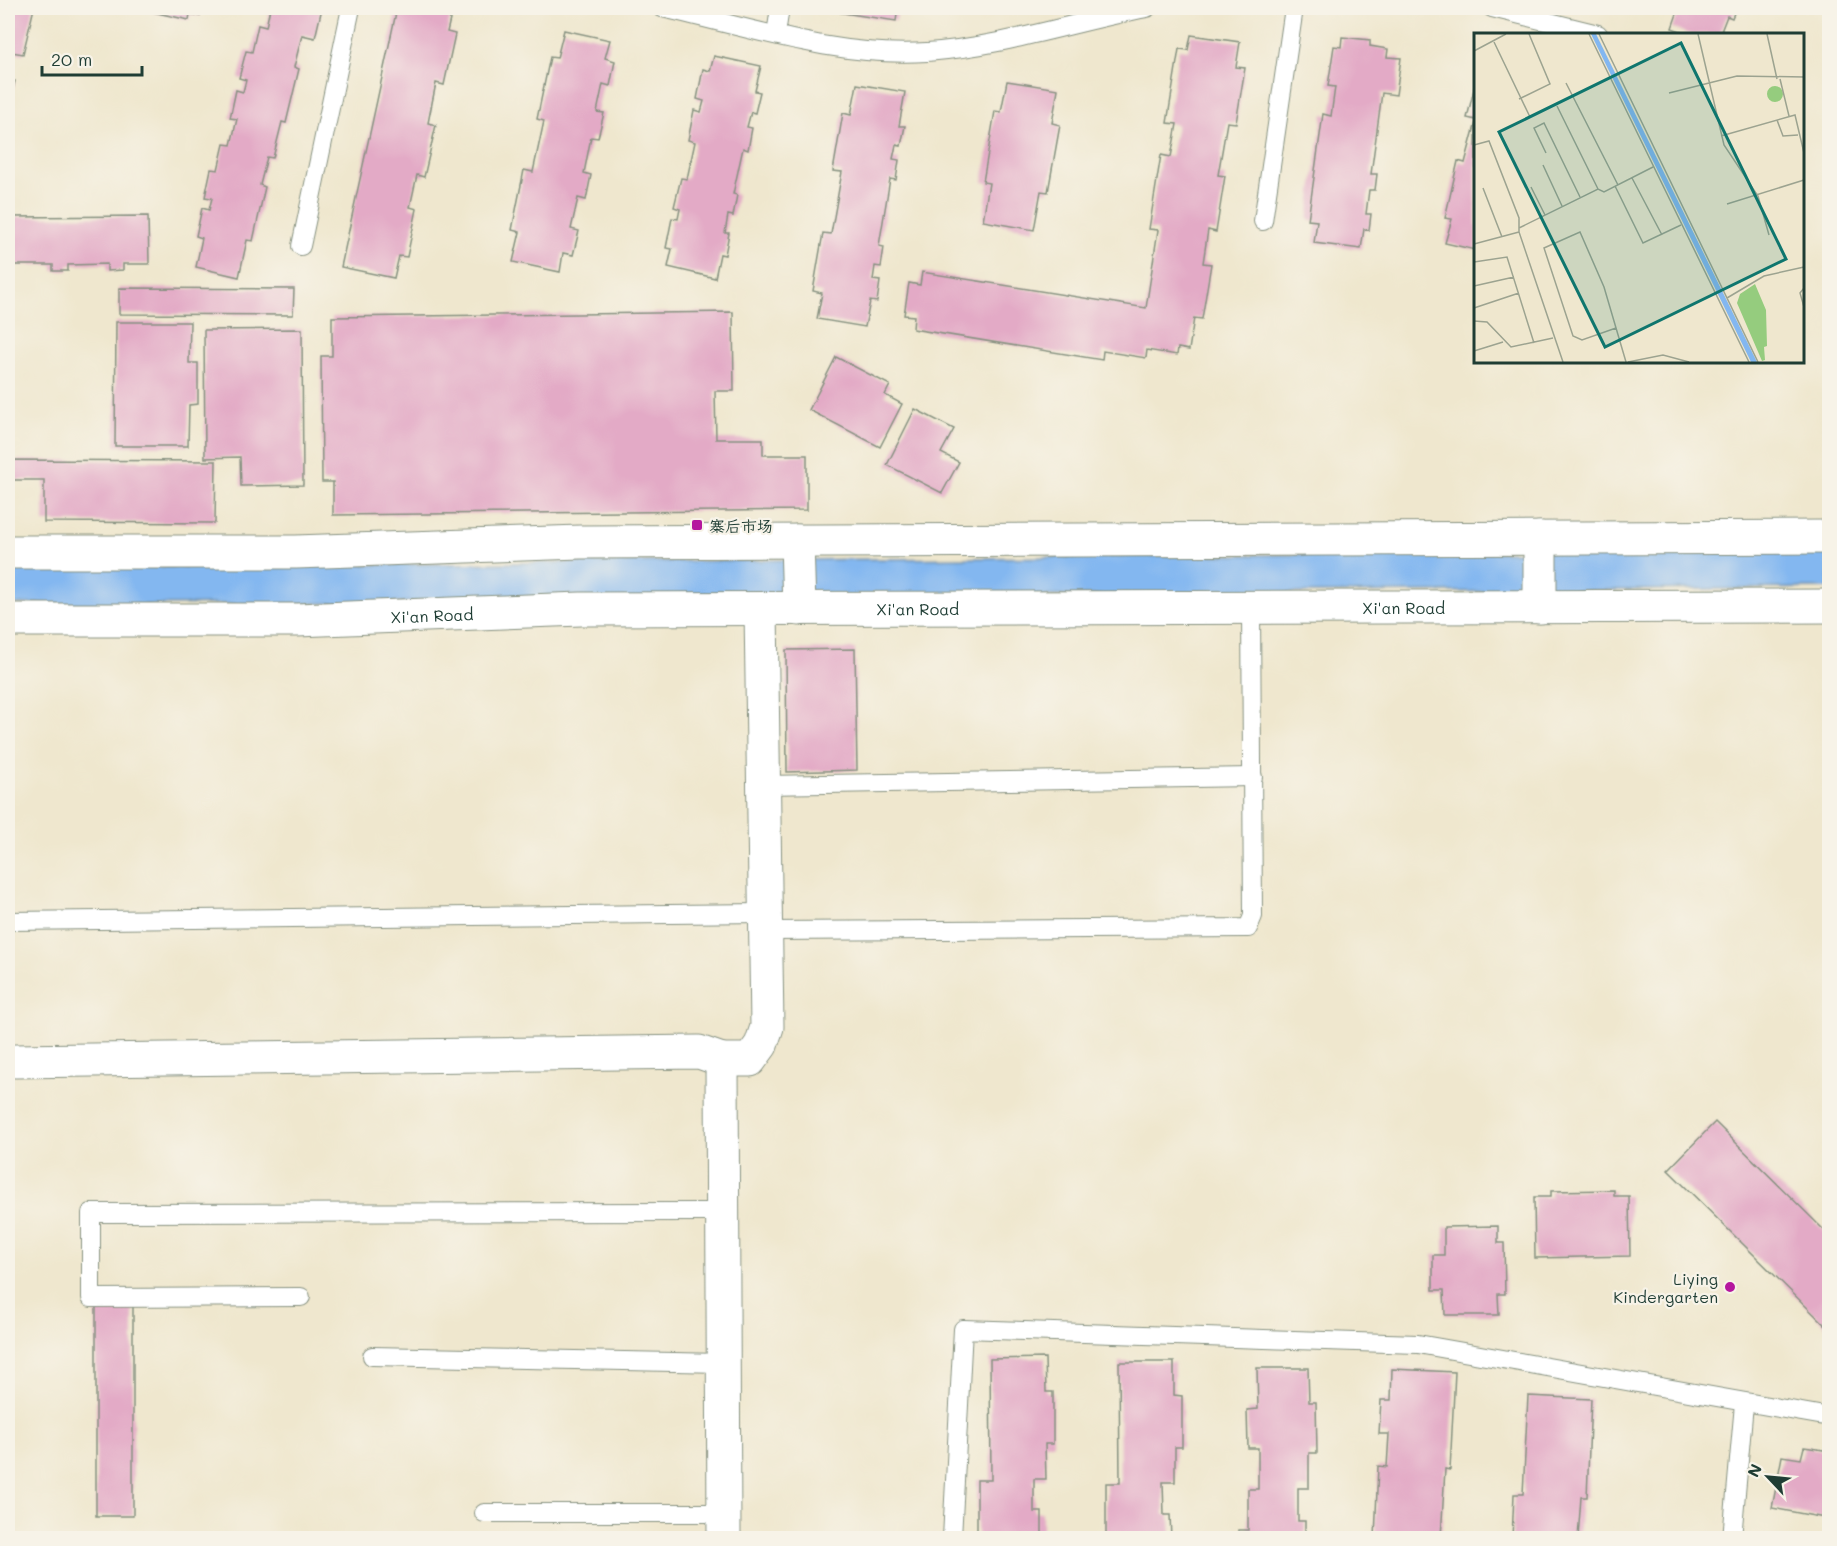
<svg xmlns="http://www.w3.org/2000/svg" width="1837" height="1546" viewBox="0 0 1837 1546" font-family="Mali,'LXGW WenKai TC',sans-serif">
	<rect width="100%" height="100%" fill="#f7f3e8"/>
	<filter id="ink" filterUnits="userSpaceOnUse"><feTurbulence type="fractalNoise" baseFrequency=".0167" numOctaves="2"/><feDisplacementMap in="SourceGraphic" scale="12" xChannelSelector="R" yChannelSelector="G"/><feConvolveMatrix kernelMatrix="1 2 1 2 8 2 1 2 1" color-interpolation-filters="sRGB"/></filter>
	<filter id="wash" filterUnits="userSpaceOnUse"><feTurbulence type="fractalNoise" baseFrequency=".008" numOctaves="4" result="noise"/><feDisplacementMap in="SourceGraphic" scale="24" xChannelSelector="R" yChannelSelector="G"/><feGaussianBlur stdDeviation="1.35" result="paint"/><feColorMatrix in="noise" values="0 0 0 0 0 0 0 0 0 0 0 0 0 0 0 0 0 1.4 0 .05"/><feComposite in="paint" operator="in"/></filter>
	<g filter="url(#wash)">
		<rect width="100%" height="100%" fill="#efe7ce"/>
		<path fill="#83b7f0" stroke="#517a92" stroke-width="1.5" d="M1699,550H1830L1829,588L159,605L8,604V566L159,567Z"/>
		<g id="blocks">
			<g fill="#e3aac6">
				<path d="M8,8H34L23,54L12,52L8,69Z"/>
				<path d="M135,8H202L200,16L190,14L189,20Z"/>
				<path d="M270,8H322L315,38L302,35L294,67L299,69L286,123L282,122L273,158L267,157L260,185L265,187L253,241L247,240L239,277L196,267L202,238L196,236L202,208L209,210L212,198L205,197L211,169L218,170L224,144L231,145L237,119L230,118L236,90L243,92L246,80L239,78L246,51L252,52L258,25L266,27Z"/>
				<path d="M397,8H434L452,11L447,32L455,34L444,85L436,83L428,123L436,125L424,177L417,175L410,207L417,209L407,257L399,256L394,278L341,267Z"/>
				<path d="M824,8H898L896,21L824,10Z"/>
				<path d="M1671,8H1736L1732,18L1727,16L1720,34H1689L1672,28L1678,11Z"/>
				<path d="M564,30L610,40L605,58L615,61L610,86L603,84L597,112L604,113L598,138L591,137L584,173L591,175L586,200L578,198L571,229L579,231L573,255L563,253L560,272L513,262L520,232L512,230L524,170L533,172L544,121L537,119L550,57L557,58Z"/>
				<path d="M1191,35L1240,42L1236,67L1245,68L1236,123L1227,122L1218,175L1225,176L1216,232L1208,230L1203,263L1211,264L1202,319L1194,318L1189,350L1178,348L1177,355L1147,350L1146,358L1103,351L1102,360L913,329L914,316L904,315L909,283L920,285L922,272L1146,308L1158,230L1149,229L1161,155L1171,157L1177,124L1167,123L1179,49L1188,50Z"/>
				<path d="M1342,37L1370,40V46L1388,49L1387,57L1401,58L1396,95L1382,93L1371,174H1377L1375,190H1369L1366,214H1371L1369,230L1364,229L1361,249L1314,243L1317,221L1308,220L1323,114L1331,116L1335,87L1328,86L1334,46L1341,47Z"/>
				<path d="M714,56L761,66L755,91L760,92L755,113L751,112L747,127L752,128L748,150L743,148L733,194L737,195L733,216L728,215L725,233H729L725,255L720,254L715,278L668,267L672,249L666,248L672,218L678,219L680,209L674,207L681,178L687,179L695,142L688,140L694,110L701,112L704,101L697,99L703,69L710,71Z"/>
				<path d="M8,79L15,81L8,109Z"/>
				<path d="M1007,81L1058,89L1052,123L1060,125L1048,192L1041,191L1034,230L983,221L989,183L983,182L995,111L1001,112Z"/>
				<path d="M857,84L905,92L899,126H905L901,146L896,145L893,159L899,160L896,180L890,179L879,246L884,247L881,267L875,266L873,280L880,281L877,302L870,301L865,327L817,319L822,293L813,291L823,233L831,234L842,172L833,171L843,113L851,115Z"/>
				<path d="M1475,85H1476V120L1467,118Z"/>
				<path d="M1476,122V250L1445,243L1452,219L1445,218L1458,161L1465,163Z"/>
				<path d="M148,216L149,264H123V270L107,271V264L68,265V271H53V265H8V217Z"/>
				<path d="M119,288L294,289L293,315L119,314Z"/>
				<path d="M733,312L734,391H715L716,439H763V455H807V510L333,515V482H322L321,356H332V317Z"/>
				<path d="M116,322H190L189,363H198V404L189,405L188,446H115Z"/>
				<path d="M302,329L303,485L241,486L240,457L205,458L204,330Z"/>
				<path d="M836,357L890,385L885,395L902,404L880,447L809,410Z"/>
				<path d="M915,409L954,429L941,453L959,462L942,493L887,465Z"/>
				<path d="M8,460L216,461L215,523L44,522V480H8Z"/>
				<path d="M855,649L857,770L787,772L786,650Z"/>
				<path d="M1715,1122L1830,1236V1330L1668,1170Z"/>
				<path d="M1614,1190V1196H1629L1630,1256L1535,1258L1534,1197H1551V1191Z"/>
				<path d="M1498,1226V1243H1504L1505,1294H1498L1499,1315H1445L1444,1290H1433V1255H1444V1227Z"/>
				<path d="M133,1305V1516H96V1306Z"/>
				<path d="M1045,1358L1046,1392H1053V1444H1045L1046,1479H1034V1512H1042V1538H977V1480H991L990,1359Z"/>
				<path d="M1119,1362H1174V1395L1182,1396V1447H1175V1482H1163L1164,1515H1170L1171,1538H1106V1483H1120Z"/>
				<path d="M1257,1368H1308L1309,1402H1316L1317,1453H1309V1488H1298V1521H1305V1538H1238V1530H1248V1489H1258V1448H1248L1247,1410L1258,1409Z"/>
				<path d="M1392,1369L1455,1372L1450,1470L1445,1469L1441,1538H1375L1378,1466L1387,1467L1389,1434H1379L1381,1400H1391Z"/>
				<path d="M1528,1396L1591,1399L1587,1497H1581L1578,1538H1512L1514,1494H1523Z"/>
				<path d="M1804,1447L1830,1451V1519L1772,1508L1782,1456L1801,1459Z"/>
			</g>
		</g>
	</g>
	<g filter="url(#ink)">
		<use href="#blocks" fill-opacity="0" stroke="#879281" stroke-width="1.5"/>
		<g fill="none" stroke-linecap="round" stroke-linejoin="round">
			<defs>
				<g id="service">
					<path d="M662,8C748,27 837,58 927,52C1002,47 1073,22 1147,8"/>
					<path d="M1492,8L1598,34"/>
					<path d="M776,34L780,8"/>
					<path d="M1263,221L1294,8"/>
					<path d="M301,246L351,8"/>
					<path d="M763,785L1253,777"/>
					<path d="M8,921L765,913"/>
					<path d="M765,931L1248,928L1253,916L1251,607"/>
					<path d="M301,1297L91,1298V1213L723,1212"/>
					<path d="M372,1356L723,1363"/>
					<path d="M484,1513H723"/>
					<path d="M952,1538L963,1329L1418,1344L1830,1417"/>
					<path d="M1732,1538L1744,1404"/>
				</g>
				<g id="minor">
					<path d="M797,541L799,609"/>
					<path d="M1540,607V538"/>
					<path d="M15,1061L699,1052L722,1060"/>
					<path d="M724,1538L722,1060H750L761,1045L767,1027L761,609"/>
				</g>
				<g id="tertiary">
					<path d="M8,552H296L580,542L1830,537"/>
					<path id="s1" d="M8,620H297L581,609L1830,606"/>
				</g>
			</defs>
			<use href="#service" stroke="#879281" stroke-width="20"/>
			<use href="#minor" stroke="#879281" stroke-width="35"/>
			<use href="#tertiary" stroke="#879281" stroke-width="35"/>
			<use href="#service" stroke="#fff" stroke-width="18"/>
			<use href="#minor" stroke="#fff" stroke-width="33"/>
			<use href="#tertiary" stroke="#fff" stroke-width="33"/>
		</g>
	</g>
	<g fill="#b5179e" stroke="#f7f3e8" stroke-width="2">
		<rect x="691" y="519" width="12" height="12" rx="3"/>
		<circle cx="1730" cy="1287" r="6"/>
	</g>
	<g text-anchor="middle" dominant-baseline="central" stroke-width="4.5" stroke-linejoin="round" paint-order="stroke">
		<g font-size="16" fill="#1f3d34" stroke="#f7f3e8" text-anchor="start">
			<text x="709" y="525">寨后市场</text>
			<text x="1718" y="1278" text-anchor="end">Liying<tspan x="1718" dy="18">Kindergarten</tspan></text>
		</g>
		<g font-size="16" fill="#1f3d34" stroke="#f7f3e8">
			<text stroke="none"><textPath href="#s1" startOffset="1396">Xi'an Road</textPath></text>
			<text stroke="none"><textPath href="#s1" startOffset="910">Xi'an Road</textPath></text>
			<text stroke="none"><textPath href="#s1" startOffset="424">Xi'an Road</textPath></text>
		</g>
	</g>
	<g transform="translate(1474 33)">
		<rect width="330" height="330" fill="#efe7ce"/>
		<path d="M293 61a8 8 0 1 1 16 0a8 8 0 1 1-16 0ZM281,251L292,277L293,313L290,314L291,327L288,328L263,270L266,261Z" fill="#95cc7e"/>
		<path d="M117,1H122L283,329H277Z" fill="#83b7f0"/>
		<path fill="none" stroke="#9ca390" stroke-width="1.5" d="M115,1L275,329M125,1L284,329M224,1L250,112L284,163L295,202M293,1L303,46M20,9L56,84M0,18L32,1M306,46L315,83M92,50L144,152M195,60L263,43L330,44M45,66L76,51L55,1M83,73L124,156M303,87L309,103L324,102M247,103L321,82L330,120M0,112L15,108L45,185V199L89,329M72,120L60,95L70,90L106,164M69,132L88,173M158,145L188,202M141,153L169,210L207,192M57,154L71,182M9,155L28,204M253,171L330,147M45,195L124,156L130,159L179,134M0,211L45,199M0,229L33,224L60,310M0,253L40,244M330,255L326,260L330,274M253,265L290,243L330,234M0,275L45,260M0,288L13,289L37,314L79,305M142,295L108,307L99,303L70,215L106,199L130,254L152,329M0,318L29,309M154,329L189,322L215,329"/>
		<path fill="#0f766e" fill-opacity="0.15" stroke="#0f766e" stroke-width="3" d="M207,10L312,226L131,314L25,99Z"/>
		<rect width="330" height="330" fill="none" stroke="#1f3d34" stroke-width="3"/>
	</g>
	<rect width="1837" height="1546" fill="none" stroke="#f7f3e8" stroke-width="30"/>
	<g transform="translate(1768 1477) rotate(296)" stroke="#f7f3e8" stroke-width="4.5" paint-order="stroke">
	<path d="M0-4.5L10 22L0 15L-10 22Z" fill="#1f3d34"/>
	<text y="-9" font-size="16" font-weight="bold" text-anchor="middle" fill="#1f3d34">N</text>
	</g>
	<path d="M42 66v9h100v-9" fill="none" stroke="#1f3d34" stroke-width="3"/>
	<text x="51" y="66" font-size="18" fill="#1f3d34" stroke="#f7f3e8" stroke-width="4.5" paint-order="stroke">20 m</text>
</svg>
